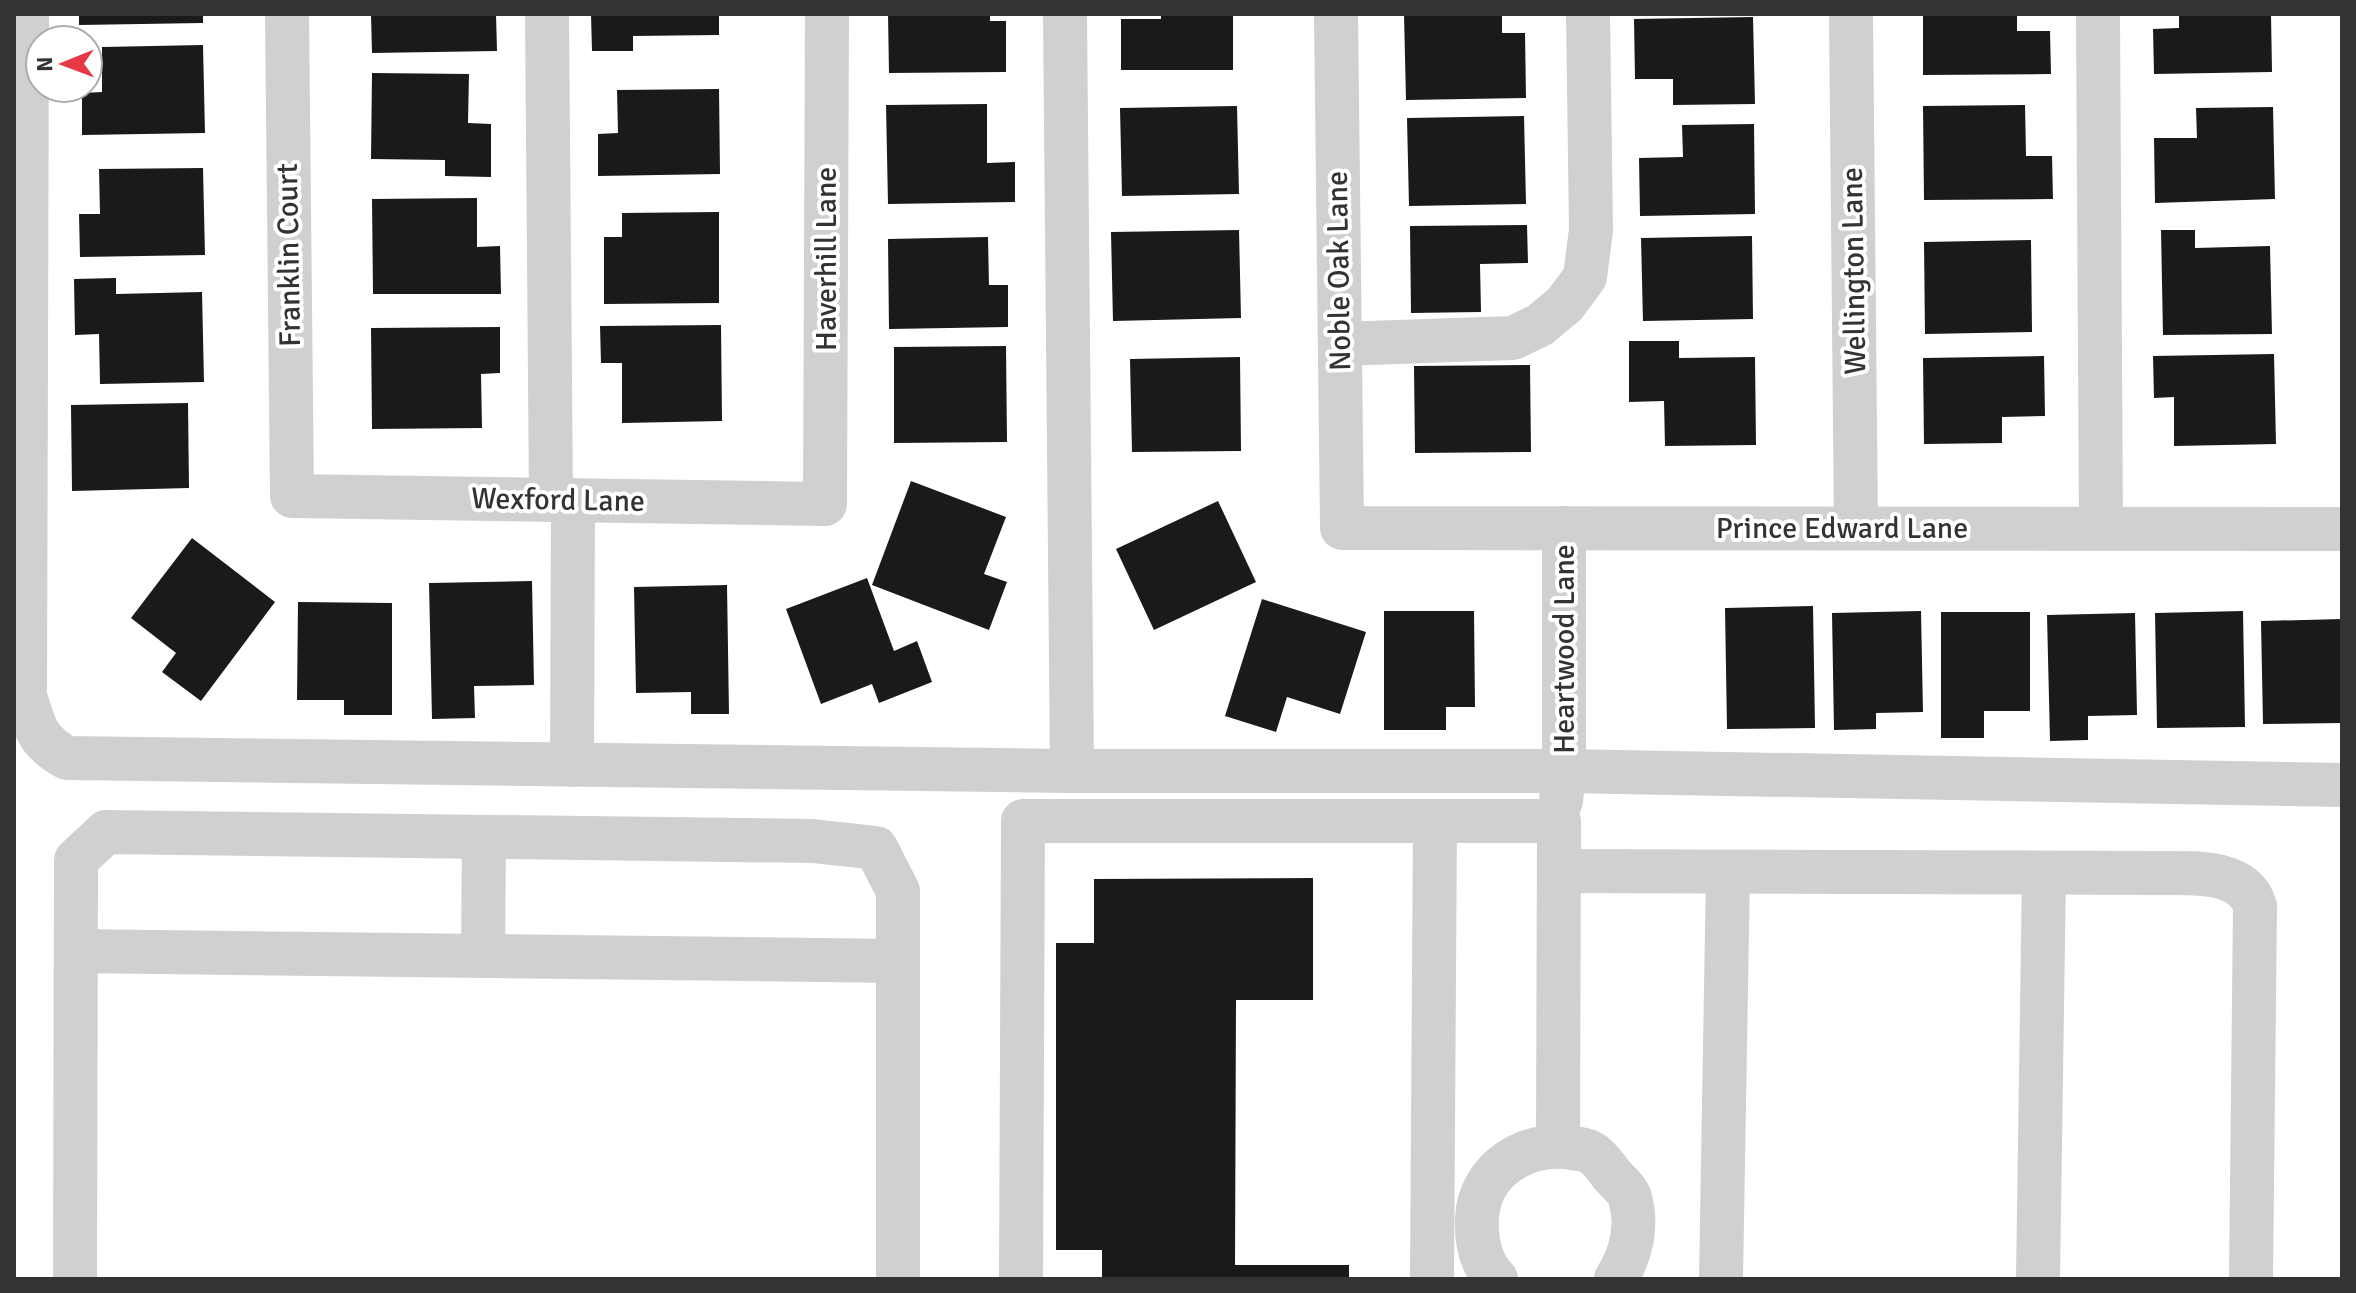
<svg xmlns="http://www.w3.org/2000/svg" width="2356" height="1293" viewBox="0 0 2356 1293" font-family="Signika,sans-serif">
	<rect width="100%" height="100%" fill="#fff"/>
	<g fill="#1a1a1a">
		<path d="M79,14H203V23L79,25Z"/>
		<path d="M371,14H496L497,51L372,53Z"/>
		<path d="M591,14H719V35L633,36V51H592Z"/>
		<path d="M888,14H990V21H1006V72L889,73Z"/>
		<path d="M1161,14H1233V70H1121V19H1161Z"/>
		<path d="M1404,14H1502V33H1525L1526,98L1406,100Z"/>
		<path d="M1923,14H2017V31H2050L2051,74L1923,75Z"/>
		<path d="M2179,14H2271L2272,72L2154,74L2153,29L2179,28Z"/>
		<path d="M1753,17L1755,104L1673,105V79H1635L1634,19Z"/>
		<path d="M203,45L205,133L82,135V93L102,92V47Z"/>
		<path d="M372,73L469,74L468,123L491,124V177L445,176V160L371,159Z"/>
		<path d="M719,89L720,174L598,176V134L618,133L617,90Z"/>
		<path d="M987,104V163L1015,162V202L888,204L886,105Z"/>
		<path d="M2025,105L2026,156H2052L2053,199L1924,200L1923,106Z"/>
		<path d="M1237,106L1239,194L1122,196L1120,108Z"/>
		<path d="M2273,107L2275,199L2155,203L2154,138H2197L2196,108Z"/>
		<path d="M1524,116L1526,204L1409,206L1407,118Z"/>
		<path d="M1754,124L1755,214L1640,216L1639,158L1683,157L1682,125Z"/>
		<path d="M203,168L205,255L80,257L79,214H100L99,169Z"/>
		<path d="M477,198V247L500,246L501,294H373L372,199Z"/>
		<path d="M719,212V303L604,304V237H622V213Z"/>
		<path d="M1527,225L1528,263L1480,264L1481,312L1411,313L1410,226Z"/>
		<path d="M1239,230L1241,318L1113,321L1111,232Z"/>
		<path d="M2161,230H2195V248L2270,246L2272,334L2163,335Z"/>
		<path d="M1752,236L1753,319L1643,321L1641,238Z"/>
		<path d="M988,237L989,285H1008V327L889,329L888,239Z"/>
		<path d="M2031,240L2032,332L1925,334L1924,242Z"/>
		<path d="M116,278V294L202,292L204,382L100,384L99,334L75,335L74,279Z"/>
		<path d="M721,325L722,421L622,423V363H601L600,326Z"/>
		<path d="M500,327V373L481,374L482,428L372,429L371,328Z"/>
		<path d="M1629,341H1679V358L1755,357L1756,445L1665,446L1664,401L1629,402Z"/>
		<path d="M1006,346L1007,442L894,443V347Z"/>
		<path d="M2274,354L2276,444L2174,446V397L2154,398L2153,356Z"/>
		<path d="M2044,356L2045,416L2002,417V443L1924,444L1923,358Z"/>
		<path d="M1240,357L1241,451L1132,452L1130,359Z"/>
		<path d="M1530,365L1531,452L1415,453L1414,366Z"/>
		<path d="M188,403L189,488L72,491L71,405Z"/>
		<path d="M911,481L1006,517L984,574L1007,582L989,630L872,585Z"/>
		<path d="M1218,501L1256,582L1154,630L1116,549Z"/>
		<path d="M192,538L275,602L201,701L162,672L176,653L131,618Z"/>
		<path d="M867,578L894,651L917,641L932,682L879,703L872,684L821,704L786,609Z"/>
		<path d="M532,581L534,685L474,686L475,718L432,719L429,583Z"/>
		<path d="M727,585L729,714H691V692L636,693L634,587Z"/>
		<path d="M1262,599L1366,632L1340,714L1287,697L1276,732L1225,716Z"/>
		<path d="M298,602L392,603V715H344V700H297Z"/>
		<path d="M1813,606L1815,728L1727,729L1725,608Z"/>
		<path d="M1384,611H1474L1475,707H1446V730H1384Z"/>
		<path d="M1921,611L1923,712L1876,713V729L1834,730L1832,613Z"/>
		<path d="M2243,611L2245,727L2157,728L2155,613Z"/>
		<path d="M1941,612H2030V711H1984V738H1941Z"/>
		<path d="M2135,613L2137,715L2088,716V740L2050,741L2047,615Z"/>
		<path d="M2342,619V723L2263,724L2261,621Z"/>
		<path d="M1313,878V1000H1236L1235,1265H1349V1279H1102V1250H1056V943H1094V879Z"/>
	</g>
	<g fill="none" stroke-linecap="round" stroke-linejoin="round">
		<g stroke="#d0d0d0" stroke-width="44">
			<path d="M27,14L25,696C35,727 36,741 67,758L1072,771L1065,14"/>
			<path d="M287,14L292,496L825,504L827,14"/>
			<path d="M547,14L551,500"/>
			<path d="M1336,14L1342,528L2342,529"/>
			<path d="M1851,14L1856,528"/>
			<path d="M2098,14L2101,528"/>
			<path d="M1340,344L1513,338L1540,325L1565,304L1585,277L1591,230L1588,14"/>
			<path d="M572,765L573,500"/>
			<path d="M1072,771H1564L2342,785"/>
			<path d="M1561,801L1564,771V528"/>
			<path d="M1559,871L2149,873C2183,874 2243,866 2255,906L2251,1279"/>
			<path d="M76,951L898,961"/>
			<path d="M483,956L484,837"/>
			<path d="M75,1279L76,860L106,832L813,841L876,848L898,891V1279"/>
			<path d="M1021,1279L1023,821H1559L1558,1146"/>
			<path d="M1432,1279L1435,821"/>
			<path d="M1496,1279C1479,1262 1476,1240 1477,1218C1479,1169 1528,1140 1572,1148C1577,1149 1585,1149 1590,1152C1598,1156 1606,1167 1611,1174C1617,1181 1627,1189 1630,1198C1638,1226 1631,1255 1616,1279"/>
			<path d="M1721,1279L1728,872"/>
			<path d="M2038,1279L2044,873"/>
		</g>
	</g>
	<g text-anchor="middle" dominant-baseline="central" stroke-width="8" stroke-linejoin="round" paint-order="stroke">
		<g font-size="30" fill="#333" stroke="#fff">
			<text transform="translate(289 255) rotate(-91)">Franklin Court</text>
			<text transform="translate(826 259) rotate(-90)">Haverhill Lane</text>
			<text transform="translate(1339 271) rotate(-91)">Noble Oak Lane</text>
			<text transform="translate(1854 271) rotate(-91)">Wellington Lane</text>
			<text transform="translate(558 500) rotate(1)">Wexford Lane</text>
			<text x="1842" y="528">Prince Edward Lane</text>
			<text transform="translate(1564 649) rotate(-90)">Heartwood Lane</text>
		</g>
	</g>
	<rect width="2356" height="1293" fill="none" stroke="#333333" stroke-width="32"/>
	<g transform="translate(64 64) rotate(269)"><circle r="38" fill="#ffffff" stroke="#adadad" stroke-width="2"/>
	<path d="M0-6L14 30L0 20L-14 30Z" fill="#e63946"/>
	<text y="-12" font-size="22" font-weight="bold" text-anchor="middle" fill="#333333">N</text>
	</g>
</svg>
